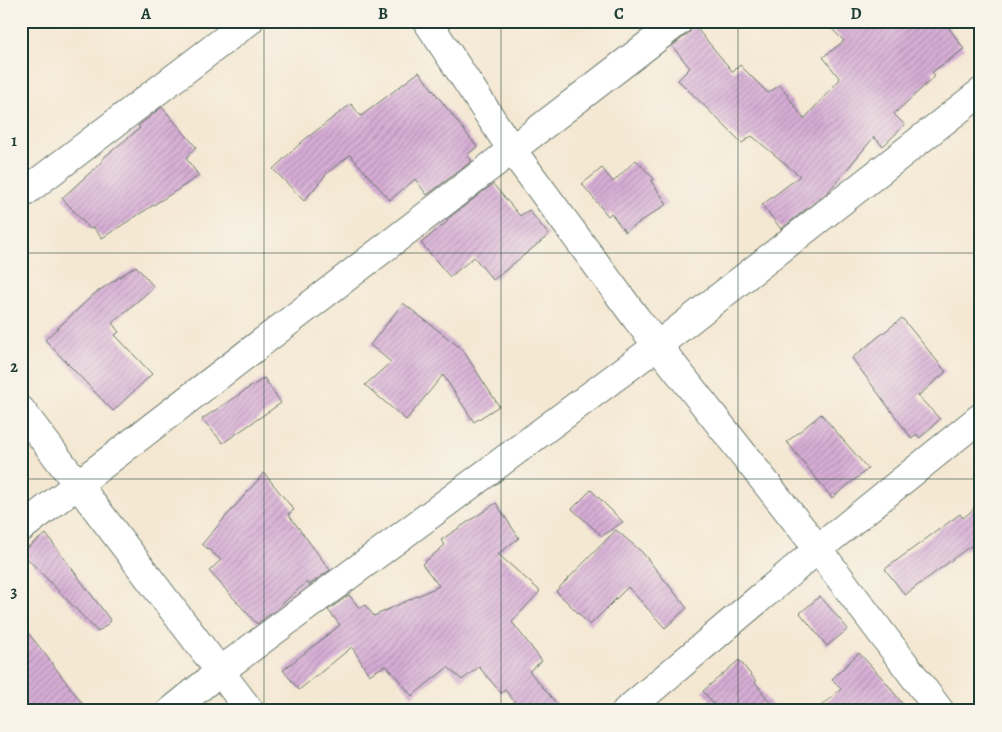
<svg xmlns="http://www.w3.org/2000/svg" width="1002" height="732" viewBox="0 0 1002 732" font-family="Alegreya,serif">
	<defs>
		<pattern id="building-hatch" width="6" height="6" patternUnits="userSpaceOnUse" patternTransform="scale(1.25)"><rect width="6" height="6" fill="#d7add6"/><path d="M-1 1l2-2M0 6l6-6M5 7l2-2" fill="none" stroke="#ae8eae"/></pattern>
	</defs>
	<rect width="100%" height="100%" fill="#f7f3e8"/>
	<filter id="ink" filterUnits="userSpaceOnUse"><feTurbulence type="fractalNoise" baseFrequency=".02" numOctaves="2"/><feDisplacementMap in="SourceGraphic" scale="10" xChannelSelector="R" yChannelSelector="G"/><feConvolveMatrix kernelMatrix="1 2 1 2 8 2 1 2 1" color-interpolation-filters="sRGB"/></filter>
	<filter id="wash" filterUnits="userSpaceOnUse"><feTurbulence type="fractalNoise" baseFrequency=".0096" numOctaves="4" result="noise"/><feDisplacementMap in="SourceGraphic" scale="20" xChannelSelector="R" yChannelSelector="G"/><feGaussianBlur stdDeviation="1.12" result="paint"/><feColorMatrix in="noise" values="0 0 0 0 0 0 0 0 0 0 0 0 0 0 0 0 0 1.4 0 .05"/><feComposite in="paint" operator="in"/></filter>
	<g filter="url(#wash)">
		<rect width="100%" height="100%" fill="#f4e8d3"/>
		<g id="blocks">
			<g fill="url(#building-hatch)">
				<path d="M824,21H944L964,49L932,72L935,76L894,114L905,125L883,146L874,137L828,192L781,229L762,205L800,176L752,136L742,143L678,80L690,68L672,46L689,33L694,25L733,72L740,65L768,93L780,85L804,119L840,79L823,57L844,41Z"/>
				<path d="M419,72L477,147L467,155L472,161L427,195L415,179L390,200L350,155L328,172L304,201L273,169L304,140L351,104L361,116Z"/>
				<path d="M162,107L196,147L186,158L199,176L102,238L93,227L90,229L62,198L103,161L102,159L140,128L138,126Z"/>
				<path d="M636,160L654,179L651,181L667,204L625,232L611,213L608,216L582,184L602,168L613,182Z"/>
				<path d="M493,184L520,216L529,210L549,235L493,280L474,257L450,277L421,243L448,221L446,220Z"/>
				<path d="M136,266L154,287L112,323L119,332L115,335L152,374L113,411L45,340L94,294Z"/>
				<path d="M403,303L462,349L499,406L474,422L443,375L406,420L365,385L391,362L370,345Z"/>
				<path d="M902,318L946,372L918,396L940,419L920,438L917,434L912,439L852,358Z"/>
				<path d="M264,378L281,403L223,443L202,419Z"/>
				<path d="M821,414L868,469L832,498L787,442Z"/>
				<path d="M264,473L294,510L288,514L330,570L309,585L307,582L275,610L257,624L209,571L221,560L202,544Z"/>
				<path d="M591,490L623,522L602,536L572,509Z"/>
				<path d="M496,503L519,538L498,554L540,591L512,622L542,661L529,671L563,711H522L505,690L501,693L479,667L462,680L448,667L412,696L386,665L369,675L352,647L299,690L283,670L340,625L328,610L349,595L360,609L365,605L374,616L439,586L422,564L445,545L441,540Z"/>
				<path d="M981,503V538L905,595L885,569L960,514L963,518Z"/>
				<path d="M616,530L642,552L687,608L665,628L628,587L590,625L556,591Z"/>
				<path d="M46,534L111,621L98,632L21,552Z"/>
				<path d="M820,596L848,629L827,646L800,613Z"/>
				<path d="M21,624L45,654L88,711H21Z"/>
				<path d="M859,653L885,681L908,711H815L841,689L832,679Z"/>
				<path d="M739,660L756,681L755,682L776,711H719L703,691Z"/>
			</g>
		</g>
	</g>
	<g filter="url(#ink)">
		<use href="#blocks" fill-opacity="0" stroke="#6a796c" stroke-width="1"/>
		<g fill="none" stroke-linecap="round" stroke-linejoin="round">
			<defs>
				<g id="minor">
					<path d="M427,21L512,150L636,318L818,549L940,711"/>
					<path d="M21,195L249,21"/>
					<path d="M21,528L679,21"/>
					<path d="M171,711L219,672L657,346L981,92"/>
					<path d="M626,711L818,549L981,417"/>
				</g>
				<path id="tertiary" d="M21,410L250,711"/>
			</defs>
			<use href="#minor" stroke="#6a796c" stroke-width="30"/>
			<use href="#tertiary" stroke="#6a796c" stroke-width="30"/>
			<use href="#minor" stroke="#fff" stroke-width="28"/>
			<use href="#tertiary" stroke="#fff" stroke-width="28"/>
		</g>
	</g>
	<path fill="none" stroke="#1f3d34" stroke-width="1" stroke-opacity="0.55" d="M264,21V711M501,21V711M738,21V711M21,253H981M21,479H981"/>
	<rect width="1002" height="732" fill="none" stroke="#f7f3e8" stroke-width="55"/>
	<rect x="28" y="28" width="946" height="676" fill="none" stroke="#1f3d34" stroke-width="2"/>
	<g font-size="16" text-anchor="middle" font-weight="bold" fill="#1f3d34">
		<text x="146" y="19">A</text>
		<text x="383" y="19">B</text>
		<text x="619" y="19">C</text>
		<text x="856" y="19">D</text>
		<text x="14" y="146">1</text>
		<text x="14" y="372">2</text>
		<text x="14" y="597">3</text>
	</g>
</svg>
